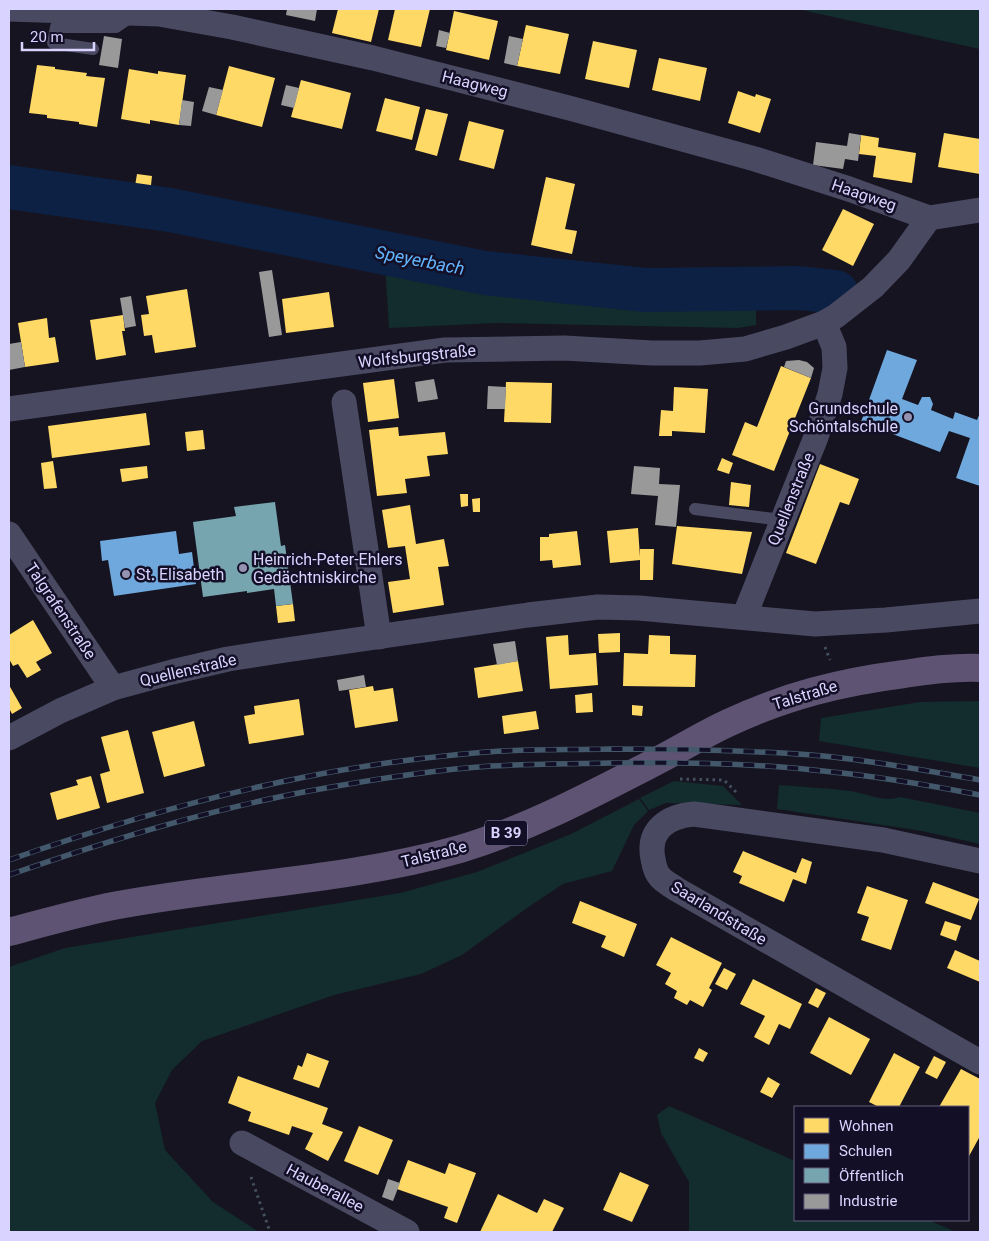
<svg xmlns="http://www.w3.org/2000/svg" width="989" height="1241" viewBox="0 0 989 1241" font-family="Roboto,sans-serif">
	<rect width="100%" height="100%" fill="#161421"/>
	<g fill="#132c2d">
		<path d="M797,9H980V49Z"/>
		<path d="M385,264L519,285L646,299L756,296V325L738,328L496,323L389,328Z"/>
		<path d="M980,701V768L819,741L821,718L920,702Z"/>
		<path d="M674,781L723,786L742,805L666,803L649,810L640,798Z"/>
		<path d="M779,785C803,787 827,788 850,791C867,793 882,803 900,797L980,813V844L922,831L777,809Z"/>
		<path d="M639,799L648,811L634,825L612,871L563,884L527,908L462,955L421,974L334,995L202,1041L172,1070L155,1103L165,1150L213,1202L259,1232H9V967L65,948L400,893L477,872L571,834Z"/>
		<path d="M669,1106L795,1161V1220H928L956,1232H689V1182L661,1133L657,1115Z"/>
	</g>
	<g fill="#ffd966">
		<path d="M338,9H379L371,42L332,33Z"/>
		<path d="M395,9H430L421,47L388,40Z"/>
		<path d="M454,11L498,21L489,60L446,50Z"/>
		<path d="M526,25L569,34L560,74L517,66Z"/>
		<path d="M593,41L637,50L629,88L585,79Z"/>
		<path d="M659,58L707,68L700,101L652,90Z"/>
		<path d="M37,65L55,67V69L87,73L86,76L105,78L97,127L79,124V122L47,118V115L29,113Z"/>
		<path d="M229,66L275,78L262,127L216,115Z"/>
		<path d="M129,69L158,74V71L186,75L179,125L150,120V124L121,119Z"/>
		<path d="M301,80L351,93L342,129L291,117Z"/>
		<path d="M738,91L755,97L756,94L771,99L760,133L728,123Z"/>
		<path d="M385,98L420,107L412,140L376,131Z"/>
		<path d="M426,109L448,114L437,156L415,150Z"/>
		<path d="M469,121L504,130L494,169L459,160Z"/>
		<path d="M944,133L980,139V174L938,167Z"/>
		<path d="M861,135L879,138L878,147L916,153L912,183L873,177L876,156L859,154Z"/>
		<path d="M137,174L152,176L150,194L134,192Z"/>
		<path d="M546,177L575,184L565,229L577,231L572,254L531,245Z"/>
		<path d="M843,209L874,224L853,266L822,250Z"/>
		<path d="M187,289L196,347L155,353L152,335L144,336L141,315L149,314L146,296Z"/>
		<path d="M329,292L334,327L286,333L282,299Z"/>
		<path d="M123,315L125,331H122L126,355L96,360L90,320Z"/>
		<path d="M47,318L49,338L55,337L59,362L25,367L18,323Z"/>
		<path d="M781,366L811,378L774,471L732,455L745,422L757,427Z"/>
		<path d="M394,379L399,418L368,422L363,383Z"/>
		<path d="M506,382L552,383L551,423L504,422Z"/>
		<path d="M674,387L708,389L705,433L672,431V436H659L661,410L673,411Z"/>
		<path d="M146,413L150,445L52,458L48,426Z"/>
		<path d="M398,427L399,436L445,432L448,454L427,456L430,476L405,479L407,493L377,496L369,430Z"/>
		<path d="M203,430L205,449L187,451L185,432Z"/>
		<path d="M722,458L733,463L729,474L717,470Z"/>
		<path d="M53,461L57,488L44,489L41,463Z"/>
		<path d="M820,464L859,479L849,505L840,502L816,564L786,553Z"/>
		<path d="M147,466L148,478L122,482L120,469Z"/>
		<path d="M731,482L751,485L749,507L729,505Z"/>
		<path d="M460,494H468V506L461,507Z"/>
		<path d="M480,498V512H473L472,499Z"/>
		<path d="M410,505L416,544L444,539L449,566L438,567L444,605L393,613L388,582L410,579L405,546L388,548L382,510Z"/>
		<path d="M677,526L752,532L742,574L672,564Z"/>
		<path d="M638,528L640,557V549H654L653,580H640V560L610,563L607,531Z"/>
		<path d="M577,531L581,565L553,568L552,560L540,561V537H549V534Z"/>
		<path d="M293,604L295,621L278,623L276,606Z"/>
		<path d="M33,620L52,653L36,662L41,670L27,678L18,664L13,666L9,659V635Z"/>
		<path d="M620,633V652L599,653L598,634Z"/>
		<path d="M568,635L569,655L596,653L598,685L550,689L546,637Z"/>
		<path d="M649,635L670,636V654L696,655L695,687L623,686L624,653L648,654Z"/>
		<path d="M518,661L523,691L478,698L474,668Z"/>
		<path d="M9,685L22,708L12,714L9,708Z"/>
		<path d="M373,686L374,691L393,688L398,721L355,728L349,690Z"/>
		<path d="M592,693L593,712L576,713L575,695Z"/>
		<path d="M299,699L304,735L249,744L244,716L255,714L254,706Z"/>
		<path d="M632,705L643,706L642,716L632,715Z"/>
		<path d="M536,711L539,729L504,734L502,716Z"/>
		<path d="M194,721L205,766L164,777L152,732Z"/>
		<path d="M128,730L144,793L107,803L100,774L110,771L101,737Z"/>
		<path d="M91,776L100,808L57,820L50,793L78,785L76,780Z"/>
		<path d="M743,851L796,873L802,858L812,862L806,884L793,879L784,902L739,883L742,876L733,872Z"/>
		<path d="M933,882L979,899L971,920L925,903Z"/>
		<path d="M867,886L908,900L891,950L861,940L869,917L857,913Z"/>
		<path d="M580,901L637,924L624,957L601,947L606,936L572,923Z"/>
		<path d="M945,921L961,926L956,941L940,935Z"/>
		<path d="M671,937L722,963L709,988L712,990L703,1007L690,1000L687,1005L674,998L677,991L665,984L671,973L656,965Z"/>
		<path d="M955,950L980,961V982L947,968Z"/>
		<path d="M724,968L736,974L727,990L715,984Z"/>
		<path d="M753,979L802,1004L790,1029L779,1024L769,1045L754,1037L765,1016L740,1004Z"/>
		<path d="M816,988L826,993L818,1008L808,1003Z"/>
		<path d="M829,1017L870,1039L851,1075L810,1053Z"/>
		<path d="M699,1048L708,1053L703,1062L694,1058Z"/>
		<path d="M307,1053L329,1061L319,1088L293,1079L298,1065L302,1067Z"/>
		<path d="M894,1053L920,1067L899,1107H879L869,1102Z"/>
		<path d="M934,1056L946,1062L937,1079L925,1073Z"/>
		<path d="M961,1069L980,1079V1136L968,1158V1107H939Z"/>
		<path d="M238,1076L328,1108L322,1124L343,1132L328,1161L305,1149L313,1133L292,1126L289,1135L248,1121L251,1112L228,1103Z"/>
		<path d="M768,1077L780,1084L772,1098L760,1092Z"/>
		<path d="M359,1126L393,1140L378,1175L344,1161Z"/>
		<path d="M408,1160L445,1174L449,1163L476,1173L457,1223L444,1218L448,1207L397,1189Z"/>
		<path d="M620,1172L649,1185L632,1222L603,1210Z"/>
		<path d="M498,1194L537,1213L544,1199L564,1208L552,1232H480Z"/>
	</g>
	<g fill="#6fa8dc">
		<path d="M887,350L917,360L902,399L918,405L922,397H930L933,404L931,410L953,419L955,412L977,420L980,413V486L956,478L970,438L949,431L940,452L861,422Z"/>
		<path d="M176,531L179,554L192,552L196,584L114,596L108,560L102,561L100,541Z"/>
	</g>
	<path fill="#76a5af" d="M275,502L281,546L285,545L293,604L276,606L274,589L247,593V591L203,597L193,522L236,516L234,507Z"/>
	<g fill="#999">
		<path d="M287,9H317L315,21L286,15Z"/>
		<path d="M439,30L450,33L446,48L436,46Z"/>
		<path d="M104,36L122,39L118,68L99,65Z"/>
		<path d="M509,36L523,39L517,66L504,63Z"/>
		<path d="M286,85L299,88L294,108L281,105Z"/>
		<path d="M209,87L223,90L216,115L202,111Z"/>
		<path d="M182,100L194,102L191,126L179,125Z"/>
		<path d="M849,133L861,135L858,161L845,159L843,169L813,165L816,142L847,146Z"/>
		<path d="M272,270L282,335L269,337L259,272Z"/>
		<path d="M131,296L136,326L125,328L120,298Z"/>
		<path d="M21,342L25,367L9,370V344Z"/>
		<path d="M799,360L807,362L814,368L811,378L784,367L786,361Z"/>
		<path d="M434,379L438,399L418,402L415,382Z"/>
		<path d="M488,386L506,387L505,409H487Z"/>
		<path d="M634,466L660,468L659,484L680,485L676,527L655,525L658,496L631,494Z"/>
		<path d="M515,641L518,661L497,665L493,644Z"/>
		<path d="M364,675L366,687L339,691L337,680Z"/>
		<path d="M388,1179L400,1183L393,1201L382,1197Z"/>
	</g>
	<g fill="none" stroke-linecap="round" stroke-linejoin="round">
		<path stroke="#0d2144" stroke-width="44" d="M9,187L170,210L485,273L645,290L799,288L836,292"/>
		<g stroke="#44505f" stroke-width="3" stroke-dasharray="2.5 4" stroke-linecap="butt">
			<path d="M825,647L830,660"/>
			<path d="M680,779L724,780L738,794"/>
			<path d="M251,1177L270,1232"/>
		</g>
		<g stroke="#4a4962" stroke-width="12">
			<path d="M93,49L53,43L56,27H116L133,15"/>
			<path d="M695,509L782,520"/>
		</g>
		<g stroke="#4a4962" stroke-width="25">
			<path d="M9,9L159,14L232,27L373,58L573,109L755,159L849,189L929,218L980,210"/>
			<path d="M344,402L379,637"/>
			<path d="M9,409L445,350L564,348L652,353H700L745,349L786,337L824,323L836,316L873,287L899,260L929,218"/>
			<path d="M9,534L113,688"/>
			<path d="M744,617L816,437L830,394L835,368L834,347L824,323"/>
			<path d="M9,738L60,711L113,688L172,672L228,659L286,650L528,615L598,607L639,608L815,624L886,620L980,611"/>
			<path d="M980,861L883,840L694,814C668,816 647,830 653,859C654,865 656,873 660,877C664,882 671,885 676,889L980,1062"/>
			<path d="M242,1143L407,1232"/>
		</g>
		<path stroke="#5e5373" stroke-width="28" d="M9,932C43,923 78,913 113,906C228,884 347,881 460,849C527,829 589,796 651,764C677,751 702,735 728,723C785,696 841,682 904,674C929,670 955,667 980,668"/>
		<defs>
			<g id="rail">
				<path d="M9,860C106,826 204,797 305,777C364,765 426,757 486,752C527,749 569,750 610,749C681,749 753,750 823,756C876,761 928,771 980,780"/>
				<path d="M9,875C107,841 207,810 309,791C369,780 431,770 491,766C531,764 571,764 610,763C681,762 753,763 823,771C876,776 928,785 980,795"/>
			</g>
		</defs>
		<use href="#rail" stroke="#43596b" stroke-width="5.5"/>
		<use href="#rail" stroke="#130f26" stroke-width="4" stroke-dasharray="11" stroke-linecap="butt"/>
	</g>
	<g fill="#9591b1" stroke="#130f26" stroke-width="2">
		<circle cx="908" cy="417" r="5"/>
		<circle cx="243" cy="568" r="5"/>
		<circle cx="126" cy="574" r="5"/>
	</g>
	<g text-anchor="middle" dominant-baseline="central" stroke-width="5" stroke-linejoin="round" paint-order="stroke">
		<rect fill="#130f26" stroke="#9e99be" stroke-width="1" x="485" y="820.5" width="42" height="25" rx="4"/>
		<g font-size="15" font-weight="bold" fill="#d9d4ff">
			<text x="506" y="833">B 39</text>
		</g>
		<g font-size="16" fill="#d9d4ff" stroke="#130f26">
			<text transform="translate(475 84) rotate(14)">Haagweg</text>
			<text transform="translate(864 195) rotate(19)">Haagweg</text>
			<text transform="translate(417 356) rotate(-6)">Wolfsburgstraße</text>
			<text transform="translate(791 499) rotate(-68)">Quellenstraße</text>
			<text transform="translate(61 611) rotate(56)">Talgrafenstraße</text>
			<text transform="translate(188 670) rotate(-13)">Quellenstraße</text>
			<text transform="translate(805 695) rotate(-17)">Talstraße</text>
			<text transform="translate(434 854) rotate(-14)">Talstraße</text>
			<text transform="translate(719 913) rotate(31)">Saarlandstraße</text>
			<text transform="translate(325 1188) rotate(28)">Hauberallee</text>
		</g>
		<g font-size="16" fill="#d9d4ff" stroke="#130f26" text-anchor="start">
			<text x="898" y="408" text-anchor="end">Grundschule<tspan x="898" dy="18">Schöntalschule</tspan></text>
			<text x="253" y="559">Heinrich-Peter-Ehlers<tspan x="253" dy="18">Gedächtniskirche</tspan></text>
			<text x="136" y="574">St. Elisabeth</text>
		</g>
		<g font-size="18" font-style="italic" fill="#62b6ff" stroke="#130f26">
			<text transform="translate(420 260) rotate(11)">Speyerbach</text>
		</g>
	</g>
	<rect width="989" height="1241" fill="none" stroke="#d9d4ff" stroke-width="20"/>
	<rect x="794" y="1106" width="175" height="115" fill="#130f26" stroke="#625e7d"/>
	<rect x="804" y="1118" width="25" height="15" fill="#ffd966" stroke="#625e7d"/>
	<text x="839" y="1131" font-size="15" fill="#d9d4ff">Wohnen</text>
	<rect x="804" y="1144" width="25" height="15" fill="#6fa8dc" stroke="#625e7d"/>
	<text x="839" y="1156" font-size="15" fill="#d9d4ff">Schulen</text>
	<rect x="804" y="1168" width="25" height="15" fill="#76a5af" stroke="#625e7d"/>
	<text x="839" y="1181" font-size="15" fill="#d9d4ff">Öffentlich</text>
	<rect x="804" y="1194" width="25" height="15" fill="#999999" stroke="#625e7d"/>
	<text x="839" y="1206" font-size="15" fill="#d9d4ff">Industrie</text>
	<path d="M22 42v8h72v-8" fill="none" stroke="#d9d4ff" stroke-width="2.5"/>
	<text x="30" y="42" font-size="15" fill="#d9d4ff" stroke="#130f26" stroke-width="4" paint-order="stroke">20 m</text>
</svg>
